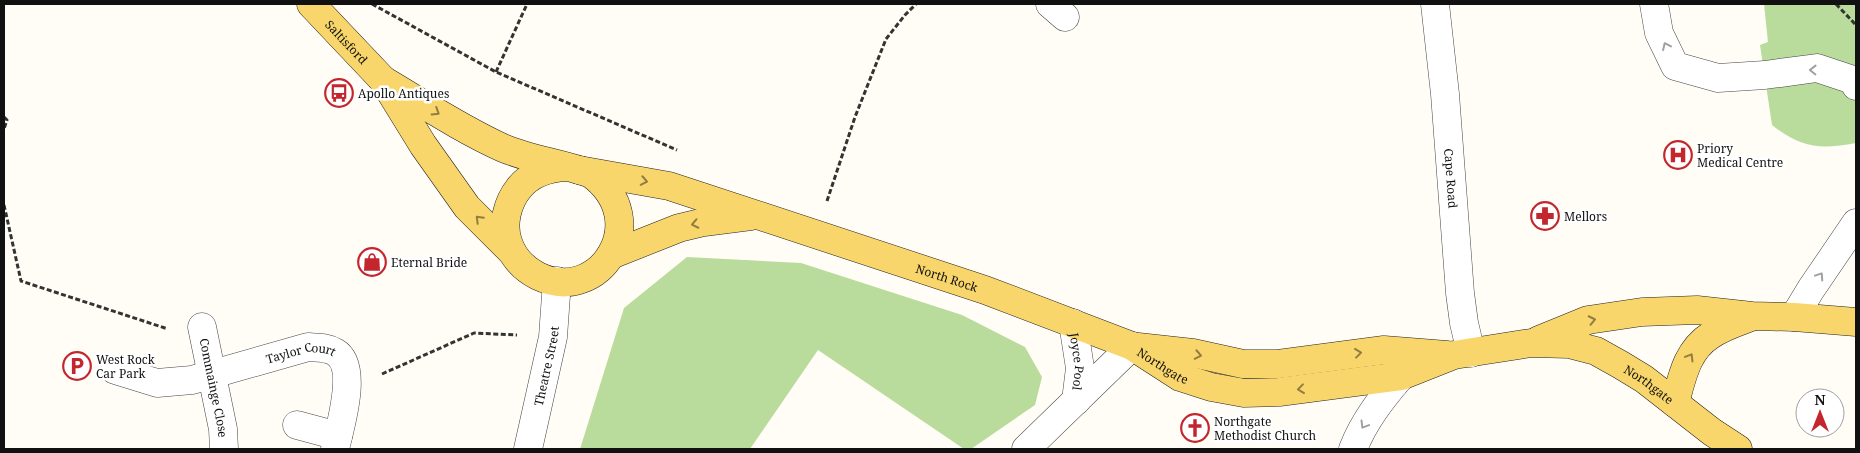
<svg xmlns="http://www.w3.org/2000/svg" width="1860" height="453" viewBox="0 0 1860 453" font-family="'Noto Serif',serif">
	<rect width="100%" height="100%" fill="#fffdf5"/>
	<g fill="#b9dc9c">
		<path d="M1764,4H1856V143C1820,150 1801,148 1772,125L1760,45L1768,42Z"/>
		<path d="M687,257L801,263L962,315L1025,347L1042,377L1035,405L971,449H964L818,350L750,449H580L624,308Z"/>
	</g>
	<g fill="none" stroke-linecap="round" stroke-linejoin="round">
		<defs>
			<g id="minor">
				<path d="M1050,4L1065,17"/>
				<path id="s1" d="M1435,4L1445,94L1460,293L1464,323L1471,353"/>
				<path d="M1654,4L1659,33L1675,66L1718,78L1765,75L1817,68L1853,80L1856,86"/>
				<path d="M1794,317L1811,289L1856,223"/>
				<path id="s2" d="M1073,323L1080,368L1076,401"/>
				<path id="s3" d="M202,327L223,429L224,449"/>
				<path id="s4" d="M115,370L157,383L192,380L308,347C317,348 327,347 335,352C359,366 340,427 335,449"/>
				<path d="M297,425L338,436"/>
				<path id="s5" d="M528,449L553,337L557,281"/>
				<path d="M1026,449L1132,346"/>
				<path d="M1353,449C1364,421 1382,398 1401,376"/>
			</g>
			<g id="major">
				<path id="s6" d="M311,4L383,80L423,145L467,207L512,252"/>
				<path d="M383,80C422,103 461,129 503,148C531,160 562,163 591,174C655,221 599,306 538,276C524,269 513,257 508,242C502,224 507,203 519,188C531,173 548,168 566,167"/>
				<path id="s7" d="M579,170L669,186L985,290L1132,346L1180,377L1211,387L1244,393L1279,392L1401,376L1454,355L1531,343L1569,344L1596,351L1621,365L1644,379L1712,432L1738,449"/>
				<path d="M611,255L679,228L704,222L751,216"/>
				<path d="M1539,340L1588,320L1642,312L1697,310L1752,316L1794,317L1856,322"/>
				<path d="M1138,347L1193,353L1243,364H1278L1384,350L1447,355"/>
				<path d="M1675,403C1682,377 1687,350 1711,335C1722,327 1738,322 1751,317"/>
			</g>
		</defs>
		<use href="#minor" stroke="#444" stroke-width="29"/>
		<use href="#major" stroke="#222" stroke-width="29"/>
		<g stroke="#333" stroke-width="3" stroke-dasharray="5 2.5" stroke-linecap="butt">
			<path d="M372,4L496,72L677,150"/>
			<path d="M1836,4L1856,25"/>
			<path d="M496,72L527,4"/>
			<path d="M4,117L7,120L4,129"/>
			<path d="M827,201L855,117L886,39L905,15L916,4"/>
			<path d="M4,205L21,281L168,329"/>
			<path d="M382,374L474,333L517,335"/>
		</g>
		<use href="#minor" stroke="#fff" stroke-width="28"/>
		<use href="#major" stroke="#f9d66b" stroke-width="28"/>
	</g>
	<defs><path id="oneway-chevron" d="M-2-3.5L2.5 0L-2 3.5" fill="none" stroke-width="1.6" stroke-linecap="round" stroke-linejoin="round" transform="scale(1.25)"/></defs>
	<g stroke="#a0a0a0">
		<use href="#oneway-chevron" transform="translate(1666 46) rotate(-115)"/>
		<use href="#oneway-chevron" transform="translate(1813 70) rotate(-179)"/>
		<use href="#oneway-chevron" transform="translate(1820 276) rotate(-56)"/>
		<use href="#oneway-chevron" transform="translate(1364 425) rotate(121)"/>
	</g>
	<g stroke="#917d42">
		<use href="#oneway-chevron" transform="translate(436 112) rotate(32)"/>
		<use href="#oneway-chevron" transform="translate(644 181) rotate(11)"/>
		<use href="#oneway-chevron" transform="translate(479 219) rotate(-135)"/>
		<use href="#oneway-chevron" transform="translate(695 224) rotate(168)"/>
		<use href="#oneway-chevron" transform="translate(1592 320) rotate(-12)"/>
		<use href="#oneway-chevron" transform="translate(1358 353) rotate(-7)"/>
		<use href="#oneway-chevron" transform="translate(1198 355) rotate(11)"/>
		<use href="#oneway-chevron" transform="translate(1690 357) rotate(-59)"/>
		<use href="#oneway-chevron" transform="translate(1301 389) rotate(173)"/>
	</g>
	<defs>
		<symbol id="bus-ring" viewBox="-11 -11 22 22"><circle r="9.5" fill="#fff" stroke="#c4262e" stroke-width="1.5"/><path d="M-5-6H5V4H4V6H2V4H-2V6H-4V4H-5ZM-3.5-4V0h7V-4ZM-3.5 1.2v1.5H-2V1.2ZM2 1.2v1.5H3.5V1.2Z" fill="#c4262e"/></symbol>
		<symbol id="hospital-ring" viewBox="-11 -11 22 22"><circle r="9.5" fill="#fff" stroke="#c4262e" stroke-width="1.5"/><path d="M-5-5h3v3.5h4V-5h3V5h-3V1.5h-4V5h-3Z" fill="#c4262e"/></symbol>
		<symbol id="pharmacy-ring" viewBox="-11 -11 22 22"><circle r="9.5" fill="#fff" stroke="#c4262e" stroke-width="1.5"/><path d="M-2-6h4v4h4v4h-4v4h-4v-4h-4v-4h4Z" fill="#c4262e"/></symbol>
		<symbol id="shop-ring" viewBox="-11 -11 22 22"><circle r="9.5" fill="#fff" stroke="#c4262e" stroke-width="1.5"/><path d="M-5-2.5h2.3a2.7 3.5 0 0 1 5.4 0H5L5.5 6h-11ZM-1.5-2.5h3a1.5 2.3 0 0 0-3 0Z" fill="#c4262e"/></symbol>
		<symbol id="parking-ring" viewBox="-11 -11 22 22"><circle r="9.5" fill="#fff" stroke="#c4262e" stroke-width="1.5"/><path d="M-3.5-5.5H1a3.5 3.5 0 0 1 0 7H-1V5.5H-3.5ZM-1-3.4V-.6H.8a1.4 1.4 0 0 0 0-2.8Z" fill="#c4262e"/></symbol>
		<symbol id="church-ring" viewBox="-11 -11 22 22"><circle r="9.5" fill="#fff" stroke="#c4262e" stroke-width="1.5"/><path d="M-1.2-6h2.4v3.5h3.3v2.4h-3.3V6h-2.4V-.1h-3.3v-2.4h3.3Z" fill="#c4262e"/></symbol>
	</defs>
	<g fill-rule="evenodd">
		<use href="#bus-ring" x="323" y="77" width="32" height="32"/>
		<use href="#hospital-ring" x="1662" y="139" width="32" height="32"/>
		<use href="#pharmacy-ring" x="1529" y="200" width="32" height="32"/>
		<use href="#shop-ring" x="356" y="246" width="32" height="32"/>
		<use href="#parking-ring" x="61" y="350" width="32" height="32"/>
		<use href="#church-ring" x="1179" y="412" width="32" height="32"/>
	</g>
	<g text-anchor="middle" dominant-baseline="central" stroke-width="5" stroke-linejoin="round" paint-order="stroke">
		<g font-size="12" fill="#111" stroke="#fff">
			<text stroke="none"><textPath href="#s6" startOffset="52">Saltisford</textPath></text>
			<text stroke="none"><textPath href="#s1" startOffset="175">Cape Road</textPath></text>
			<text stroke="none"><textPath href="#s7" startOffset="384">North Rock</textPath></text>
			<text stroke="none"><textPath href="#s4" startOffset="192">Taylor Court</textPath></text>
			<text stroke="none"><textPath href="#s2" startOffset="39">Joyce Pool</textPath></text>
			<text stroke="none"><textPath href="#s7" startOffset="618">Northgate</textPath></text>
			<text stroke="none"><textPath href="#s5" startOffset="85">Theatre Street</textPath></text>
			<text stroke="none"><textPath href="#s7" startOffset="1126">Northgate</textPath></text>
			<text stroke="none"><textPath href="#s3" startOffset="62">Commainge Close</textPath></text>
		</g>
		<g font-size="12" fill="#111" stroke="#fff" text-anchor="start">
			<text x="358" y="93">Apollo Antiques</text>
			<text x="1697" y="148">Priory<tspan x="1697" dy="14">Medical Centre</tspan></text>
			<text x="1564" y="216">Mellors</text>
			<text x="391" y="262">Eternal Bride</text>
			<text x="96" y="359">West Rock<tspan x="96" dy="14">Car Park</tspan></text>
			<text x="1214" y="421">Northgate<tspan x="1214" dy="14">Methodist Church</tspan></text>
		</g>
	</g>
	<rect width="1860" height="453" fill="none" stroke="#111111" stroke-width="10"/>
	<g transform="translate(1820 413)"><circle r="24" fill="#ffffff" stroke="#a0a0a0"/>
	<path d="M0-4L9 19L0 12L-9 19Z" fill="#c4262e"/>
	<text y="-8" font-size="14" font-weight="bold" text-anchor="middle" fill="#111111">N</text>
	</g>
</svg>
